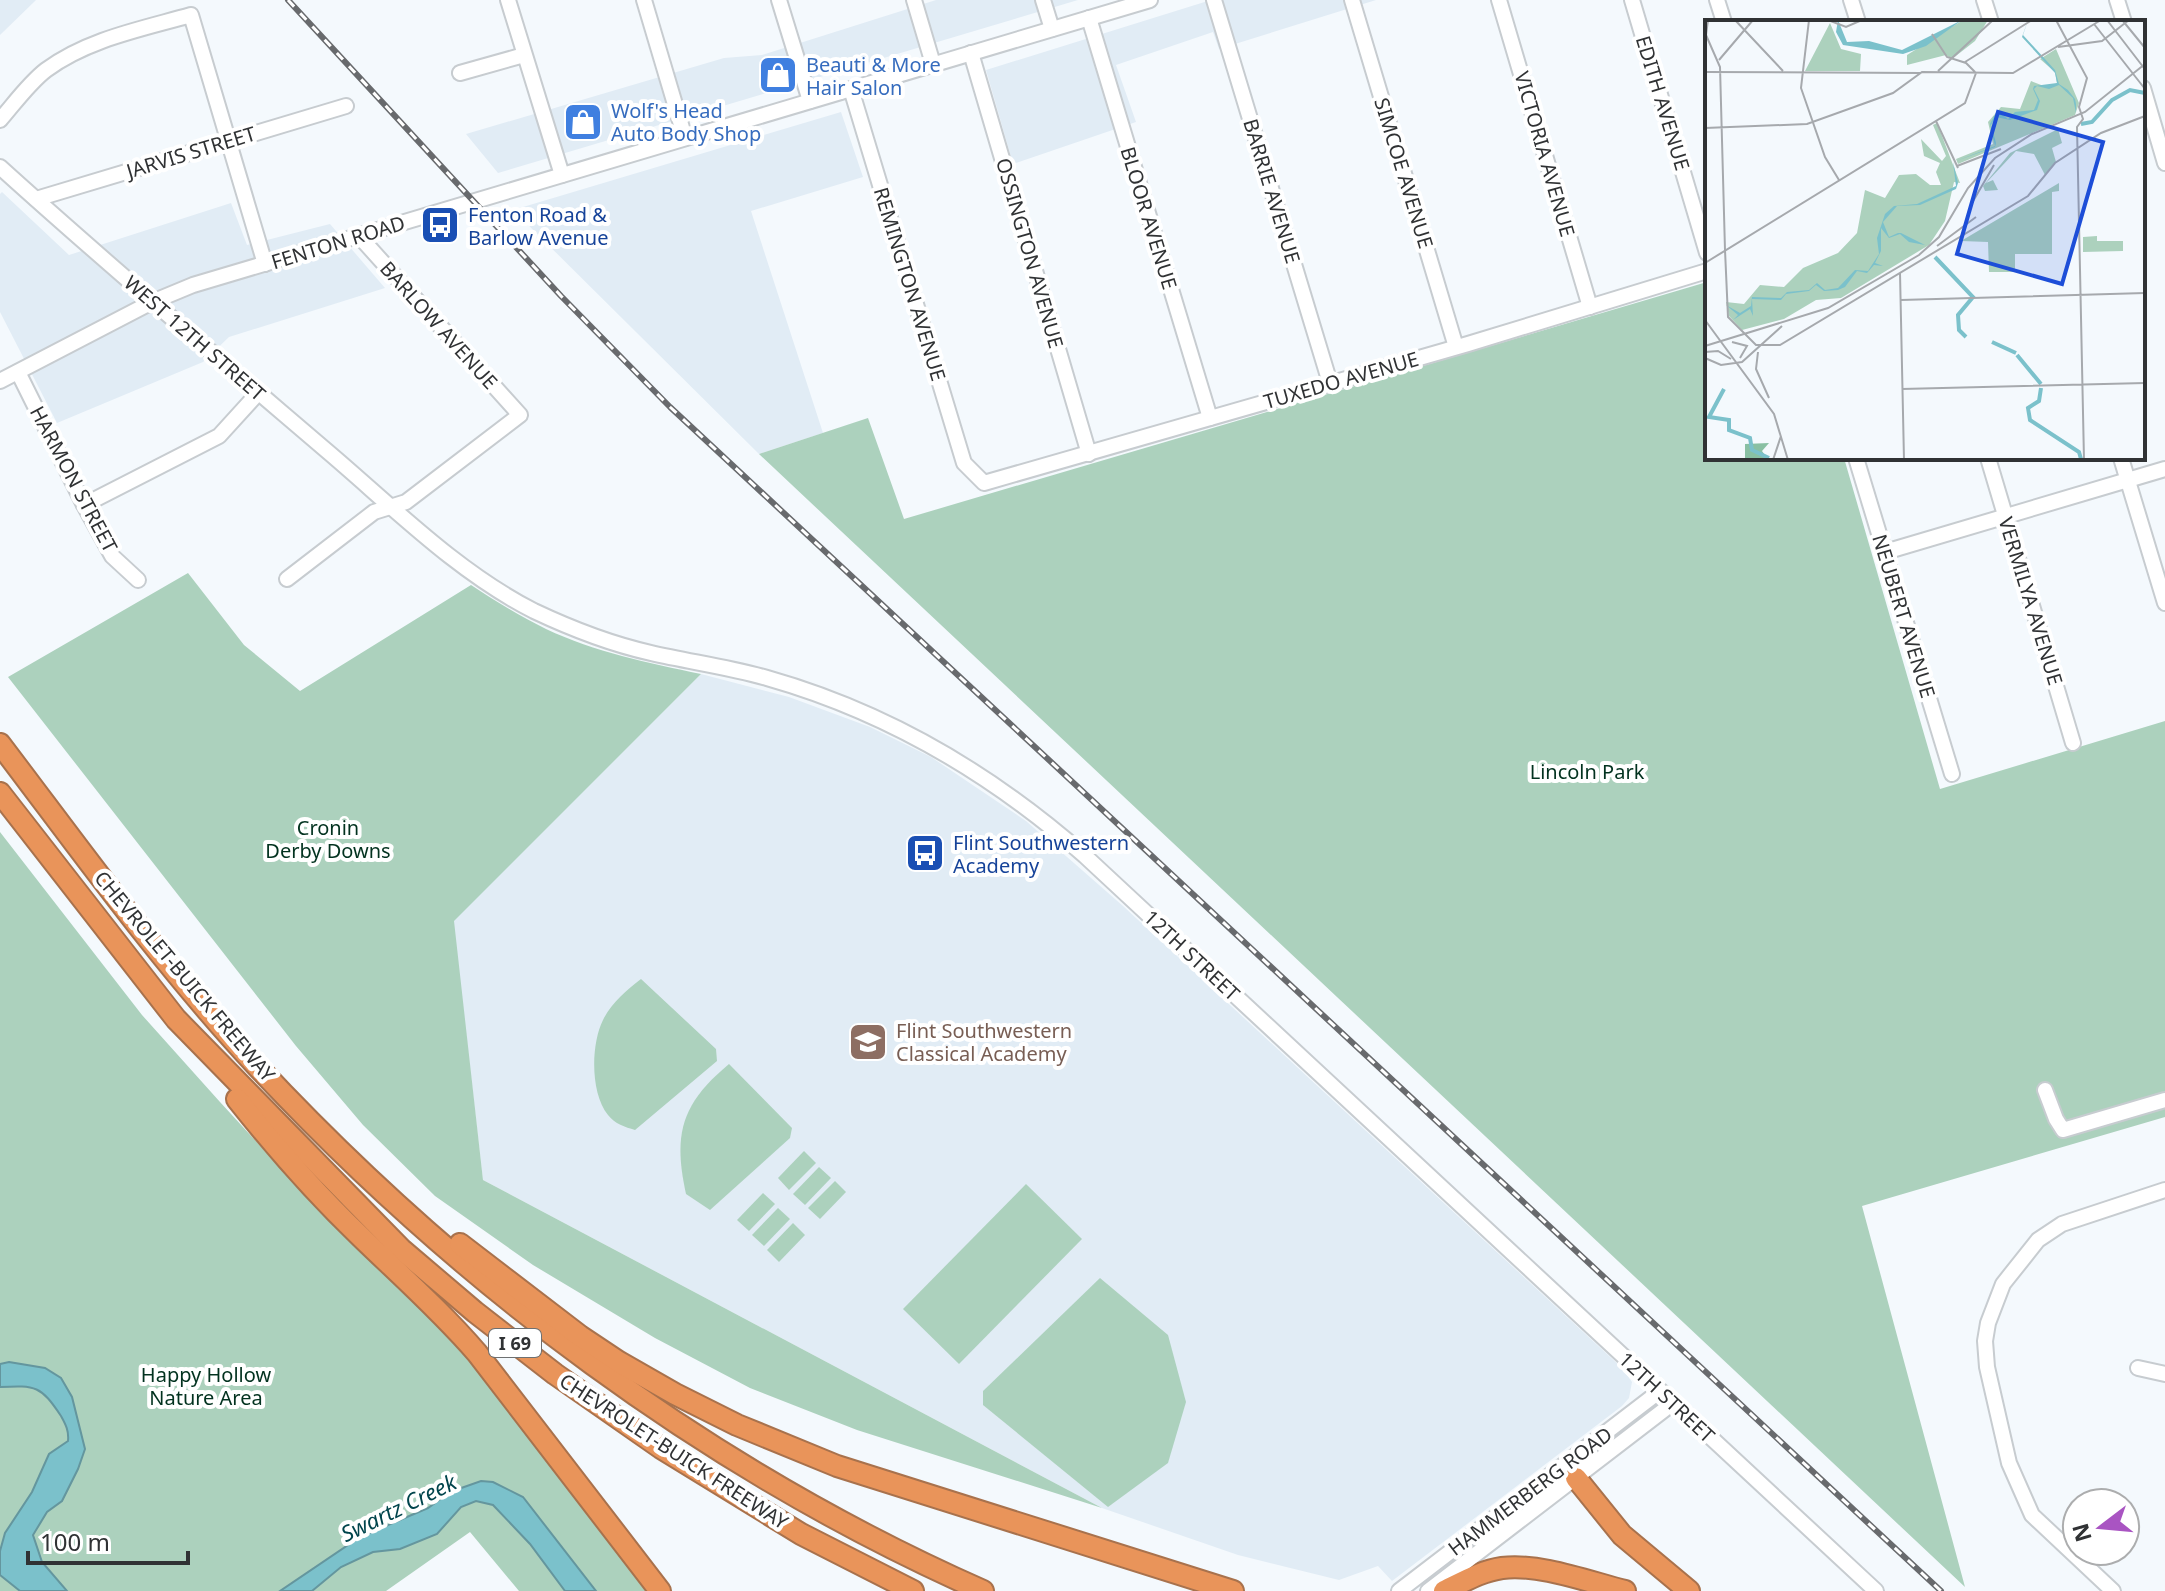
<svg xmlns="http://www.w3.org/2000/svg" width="2165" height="1591" viewBox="0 0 2165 1591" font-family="'Noto Sans',sans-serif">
	<rect width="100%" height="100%" fill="#f4f9fd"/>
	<g fill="#e1ecf5">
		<path d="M0,0H36L0,35Z"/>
		<path d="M936,0H1078L498,173L466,134L724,58L762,55Z"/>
		<path d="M1211,0H1376L1219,49L1213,32L1116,65L1136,122L1013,164L986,70Z"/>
		<path d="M841,112L863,177L751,211L823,433L759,454L513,210Z"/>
		<path d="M2,192L69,255L231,203L247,245L330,224L385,288L229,337L203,362L57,423L0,312V194Z"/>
		<path d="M701,674L789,697L870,727L931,757L1026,821L1123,906L1621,1367L1632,1382L1629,1398L1622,1406L1392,1581L1378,1566L1339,1580L1238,1555L1102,1508L483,1180L453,921Z"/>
	</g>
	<g fill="#acd1bd">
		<path d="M1707,282V458H1844L1940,789L2165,721V1117L1862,1206L1965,1587L759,454L868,418L904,519Z"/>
		<path d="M188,573L244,645L300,691L471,585C495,601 520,616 546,629C595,652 648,663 701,674L454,921L483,1180L1102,1508L857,1430L750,1388L655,1338L533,1265L435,1196L363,1125L296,1046L8,677Z"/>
		<path d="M0,832L142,1015L220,1102L311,1201L472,1359L648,1591H519L470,1532L386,1591H0Z"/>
		<path d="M641,979L716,1049L717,1061L635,1130C625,1127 615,1124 608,1115C590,1093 591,1044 603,1020C611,1003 627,990 641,979Z"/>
		<path d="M729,1064L792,1128L790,1138L710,1210L686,1194C673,1134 681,1104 729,1064Z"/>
		<path d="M804,1151L816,1163L789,1190L778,1178Z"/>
		<path d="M819,1167L831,1178L805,1205L793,1194Z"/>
		<path d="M835,1181L846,1192L820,1219L808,1208Z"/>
		<path d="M1026,1184L1082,1239L959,1364L903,1309Z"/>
		<path d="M763,1193L775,1204L749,1231L737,1220Z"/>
		<path d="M778,1208L790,1219L764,1246L752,1235Z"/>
		<path d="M793,1223L805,1235L779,1262L767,1250Z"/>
		<path d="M1100,1278L1168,1335L1186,1402L1168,1463L1108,1507L983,1405V1391Z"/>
	</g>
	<g fill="#7bc1cb" stroke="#64969e" stroke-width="2">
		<path d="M9,1362L45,1368L61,1378L72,1397L85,1449L78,1469L62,1501L47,1512L33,1535L42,1562L67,1591H20L0,1575V1551L5,1533L32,1492L49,1454L68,1441C69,1431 66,1425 61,1416C41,1386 36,1385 0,1387V1364Z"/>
		<path d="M481,1481L493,1482L523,1497L596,1591H565L530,1544L493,1505L476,1501L461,1507L437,1534L400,1549L373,1552L341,1567L312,1591H280L360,1537L428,1508L450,1492Z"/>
	</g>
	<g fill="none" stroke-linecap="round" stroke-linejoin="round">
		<defs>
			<g id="minor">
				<path d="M508,0L562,175"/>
				<path d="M644,0L685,138"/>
				<path d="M779,0L810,101"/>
				<path d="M914,0L933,64"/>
				<path d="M1043,0L1052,29"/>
				<path d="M1214,0L1330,383"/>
				<path d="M1352,0L1456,347"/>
				<path d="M1499,0L1590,307"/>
				<path d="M1632,0L1707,253"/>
				<path d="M1717,0L1724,22"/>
				<path d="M1851,0L1858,22"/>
				<path d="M1984,0L1991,22"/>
				<path d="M2117,0L2124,22"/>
				<path d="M1089,18L1210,418"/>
				<path d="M971,53L1089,454"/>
				<path d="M460,73L524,55"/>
				<path d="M2143,88L2165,163"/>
				<path d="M851,89L964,463L984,483L1468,344L1707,271"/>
				<path d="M0,120C14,104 29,83 46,70C88,39 142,29 191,15L265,264"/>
				<path d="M0,167C107,264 217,357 327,451C393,507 457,572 534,611C572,629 611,644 651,653C690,662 729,667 767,678C887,712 992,774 1085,856L1876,1591"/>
				<path d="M36,199L346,106"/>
				<path d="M18,372L84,505L112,556L138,580"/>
				<path d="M0,381L152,302L193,285L1150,0"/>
				<path d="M1856,458L1952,774"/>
				<path d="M1988,458L2073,743"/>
				<path d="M2121,458L2165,603"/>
				<path d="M84,505L219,436L259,392"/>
				<path d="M1885,552L2165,469"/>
				<path d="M287,579L374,512L406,502L520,415L359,236"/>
				<path d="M2045,1090L2056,1119L2063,1130L2165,1100"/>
				<path d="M2138,1368L2165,1374"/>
				<path d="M1399,1591L1660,1391"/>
				<path d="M1428,1591L1673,1403"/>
				<path d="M2113,1591L2032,1515L2009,1463L1987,1367L1985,1341L1988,1323L2003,1284L2038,1240L2062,1224L2165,1190"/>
			</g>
			<g id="highway">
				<path d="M0,744C82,852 162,964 255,1064C460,1284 707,1469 983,1591"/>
				<path d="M0,793L176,1019L401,1249L475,1312L555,1374L661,1448L801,1534L913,1591"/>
				<path d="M237,1099C275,1147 315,1193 360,1236C399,1274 441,1311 477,1353L660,1591"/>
				<path d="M460,1244L580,1336L619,1362L675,1394L737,1425L837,1466L1233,1591"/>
				<path d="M1576,1478L1622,1535L1689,1591"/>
				<path d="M1444,1591C1463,1582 1481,1571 1502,1568C1539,1563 1589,1582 1625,1591"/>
			</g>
		</defs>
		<use href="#minor" stroke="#c7ccd0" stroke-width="18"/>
		<use href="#highway" stroke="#a8724d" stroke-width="24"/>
		<use href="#minor" stroke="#fff" stroke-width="14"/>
		<use href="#highway" stroke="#e9945a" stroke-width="20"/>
		<defs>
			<path id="rail" d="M288,0L561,296L670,407L1941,1591"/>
		</defs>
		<use href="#rail" stroke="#686a6d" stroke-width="6"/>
		<use href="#rail" stroke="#fff" stroke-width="3" stroke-dasharray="9" stroke-linecap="butt"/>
	</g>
	<defs>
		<symbol id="shop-square" viewBox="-11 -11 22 22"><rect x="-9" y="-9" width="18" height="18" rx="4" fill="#3f7fe0" stroke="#fff"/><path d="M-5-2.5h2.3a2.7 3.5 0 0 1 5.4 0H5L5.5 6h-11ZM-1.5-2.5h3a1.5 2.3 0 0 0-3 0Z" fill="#fff"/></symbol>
		<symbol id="bus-square" viewBox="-11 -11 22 22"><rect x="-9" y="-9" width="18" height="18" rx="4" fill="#1a4fb4" stroke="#fff"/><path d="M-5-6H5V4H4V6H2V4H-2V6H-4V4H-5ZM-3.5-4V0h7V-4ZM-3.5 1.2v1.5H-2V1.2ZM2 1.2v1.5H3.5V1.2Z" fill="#fff"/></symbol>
		<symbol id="school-square" viewBox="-11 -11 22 22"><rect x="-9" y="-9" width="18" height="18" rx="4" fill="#8d6e63" stroke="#fff"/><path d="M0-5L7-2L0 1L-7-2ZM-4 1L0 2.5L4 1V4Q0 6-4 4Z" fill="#fff"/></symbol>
	</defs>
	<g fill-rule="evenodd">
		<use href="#shop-square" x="756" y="53" width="44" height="44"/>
		<use href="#shop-square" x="561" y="100" width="44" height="44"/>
		<use href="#bus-square" x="418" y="203" width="44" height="44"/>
		<use href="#bus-square" x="903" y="831" width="44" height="44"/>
		<use href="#school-square" x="846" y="1020" width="44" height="44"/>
	</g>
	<g text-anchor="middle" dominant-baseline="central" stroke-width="8" stroke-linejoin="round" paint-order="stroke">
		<rect fill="#fff" stroke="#6e7071" stroke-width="2" x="489" y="1329" width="52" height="28" rx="6"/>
		<g font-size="18" font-weight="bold" fill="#303234">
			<text x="515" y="1343">I 69</text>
		</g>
		<g font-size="20" fill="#366cbe" stroke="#fff" text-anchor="start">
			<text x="806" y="64">Beauti &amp; More<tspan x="806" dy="23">Hair Salon</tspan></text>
			<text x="611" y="110">Wolf's Head<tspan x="611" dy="23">Auto Body Shop</tspan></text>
		</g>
		<g font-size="20" fill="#303234" stroke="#fff">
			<text transform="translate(1663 103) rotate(73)">EDITH AVENUE</text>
			<text transform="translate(191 152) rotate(-17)">JARVIS STREET</text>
			<text transform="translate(1545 154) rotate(74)">VICTORIA AVENUE</text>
			<text transform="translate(1404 173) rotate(73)">SIMCOE AVENUE</text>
			<text transform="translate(1272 191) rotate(73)">BARRIE AVENUE</text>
			<text transform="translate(1149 218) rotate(73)">BLOOR AVENUE</text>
			<text transform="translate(338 242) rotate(-17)">FENTON ROAD</text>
			<text transform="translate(1030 253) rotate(74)">OSSINGTON AVENUE</text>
			<text transform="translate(910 284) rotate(73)">REMINGTON AVENUE</text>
			<text transform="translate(439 325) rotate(48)">BARLOW AVENUE</text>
			<text transform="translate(195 338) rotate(41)">WEST 12TH STREET</text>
			<text transform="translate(1341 380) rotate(-16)">TUXEDO AVENUE</text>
			<text transform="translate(74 479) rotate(62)">HARMON STREET</text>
			<text transform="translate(2031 601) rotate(73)">VERMILYA AVENUE</text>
			<text transform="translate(1904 616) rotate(73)">NEUBERT AVENUE</text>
			<text transform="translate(1192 955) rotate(43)">12TH STREET</text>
			<text transform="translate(185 976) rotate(50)">CHEVROLET-BUICK FREEWAY</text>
			<text transform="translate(1667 1397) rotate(43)">12TH STREET</text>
			<text transform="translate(674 1451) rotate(33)">CHEVROLET-BUICK FREEWAY</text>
			<text transform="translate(1530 1491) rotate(-37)">HAMMERBERG ROAD</text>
		</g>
		<g font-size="20" fill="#164399" stroke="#fff" text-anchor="start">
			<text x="468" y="214">Fenton Road &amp;<tspan x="468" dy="23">Barlow Avenue</tspan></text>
			<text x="953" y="842">Flint Southwestern<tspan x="953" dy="23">Academy</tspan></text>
		</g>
		<g font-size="20" fill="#02321f" stroke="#fff">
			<text x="1587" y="771">Lincoln Park</text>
			<text x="328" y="827">Cronin<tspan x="328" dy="23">Derby Downs</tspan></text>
			<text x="206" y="1374">Happy Hollow<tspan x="206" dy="23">Nature Area</tspan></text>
		</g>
		<g font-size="20" fill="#785e54" stroke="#fff" text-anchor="start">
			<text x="896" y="1030">Flint Southwestern<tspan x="896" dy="23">Classical Academy</tspan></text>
		</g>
		<g font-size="22" font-style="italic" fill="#00444c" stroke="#fff">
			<text transform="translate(398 1507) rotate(-26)">Swartz Creek</text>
		</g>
	</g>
	<g transform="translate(1705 20)">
		<rect width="440" height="440" fill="#f4f9fd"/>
		<path d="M258,0H283L270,21L247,39L241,35L202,45V35ZM125,3L136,29L156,34L155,51H100ZM351,29L374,83L370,95L253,144L251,139L288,124L283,102L296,87L315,89L326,61L344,68L352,63L350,52L335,39ZM232,103L255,163L249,162L240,201L224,225L136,278L111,280L79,299L37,310L24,296L21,282L39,284L55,265L79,267L98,248L133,233L152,213L160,170L180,178L194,155L211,154L225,165H236L231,152L235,143L219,136L216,119L237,141L241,136L228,105ZM353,109L357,123L347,128L351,142L340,155L329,134L311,131L281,163L288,160L293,170L280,171L278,166L305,133ZM354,163V171L347,172V234H310V252H284L283,222L256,221ZM392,216V221H418V231L378,232V217Z" fill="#acd1bd"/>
		<path d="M64,423L57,431L62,438L40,440V424Z" fill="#89c0a3"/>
		<path d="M133,0L142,22L164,21L197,30L257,0L221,26L198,34L138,25L131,12ZM323,0L318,15L350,50L354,64L363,70L370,79L371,84V93L368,78L354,65L344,69L332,66L329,69L335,81L332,90L305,100L291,97L286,105L291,123L290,127L251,141L290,126L285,104L289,96L294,92L303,99L310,92L329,90L333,80L328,69L329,66L352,63L350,53L317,17ZM248,142L253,163L251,169L215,185L192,186L178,202L184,217L193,213H196L220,225L204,222L195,214L184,218L176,208V231L170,243L178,246L169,245L162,253L152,251L140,267L133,270L119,271L111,265L104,271L81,274L76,280L47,279L48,296L45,289L28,300L33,295L21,285L35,293L46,286L47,277L76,278L82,272L104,270L112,263L120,270L133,268L150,250L163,251L174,234L172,218L180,194L189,186L212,184L251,166Z" fill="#7bc1cb"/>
		<path fill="none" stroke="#7bc1cb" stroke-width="4" d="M376,104L387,102L407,80L425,70L440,73M230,237L268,277L253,295L254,310L261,317M287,322L311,333M312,335L336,364M336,368L334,381L323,388L325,400L374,432L376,439M19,369L4,397L24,400V410L45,418L47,430L64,438"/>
		<path fill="none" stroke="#a6a9ad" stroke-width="2" d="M3,0L1,15L15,47L20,230M30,0L78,51M104,0L96,68L120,137L134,160M123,0L141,7L157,0M351,0L382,58L374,87L378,99L372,107L379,440M402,0L439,48M418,1L440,28M389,4L440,69M227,14L242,37L261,43L270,52M353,27L397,21L424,0M14,40L48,0M260,42L327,0M233,51L288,0M0,52L216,53M231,101L253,148M0,108L102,104L188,73L217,52L308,53L396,0M252,146L296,129M267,183L289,145M232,226L271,197M20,230L23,297L51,325H75L323,176L350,143L396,113L440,96M0,243L260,83L271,53M195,253L199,440M196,280L440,273M0,300L69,394L83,440M27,322L42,326L35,338M0,326L123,288L214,235L234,217L263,168L290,138L327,114L380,92L440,44M0,332L13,331L26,339M53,332L51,349L64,378M0,338L16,345L37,342L77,306M197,369L440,363M68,440L76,416"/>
		<path fill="#1d4ed8" fill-opacity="0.15" stroke="#1d4ed8" stroke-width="4" d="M293,92L398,122L357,264L252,234Z"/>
		<rect width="440" height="440" fill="none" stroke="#303234" stroke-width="4"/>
	</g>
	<g transform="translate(2101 1527) rotate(254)"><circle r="38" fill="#ffffff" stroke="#acadae" stroke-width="2"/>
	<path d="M0-6L14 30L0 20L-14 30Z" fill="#a954c2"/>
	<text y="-12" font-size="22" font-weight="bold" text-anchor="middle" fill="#303234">N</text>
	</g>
	<path d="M28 1551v12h160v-12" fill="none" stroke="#303234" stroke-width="4"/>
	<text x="40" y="1551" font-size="24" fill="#303234" stroke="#ffffff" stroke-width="6" paint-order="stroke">100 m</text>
</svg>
